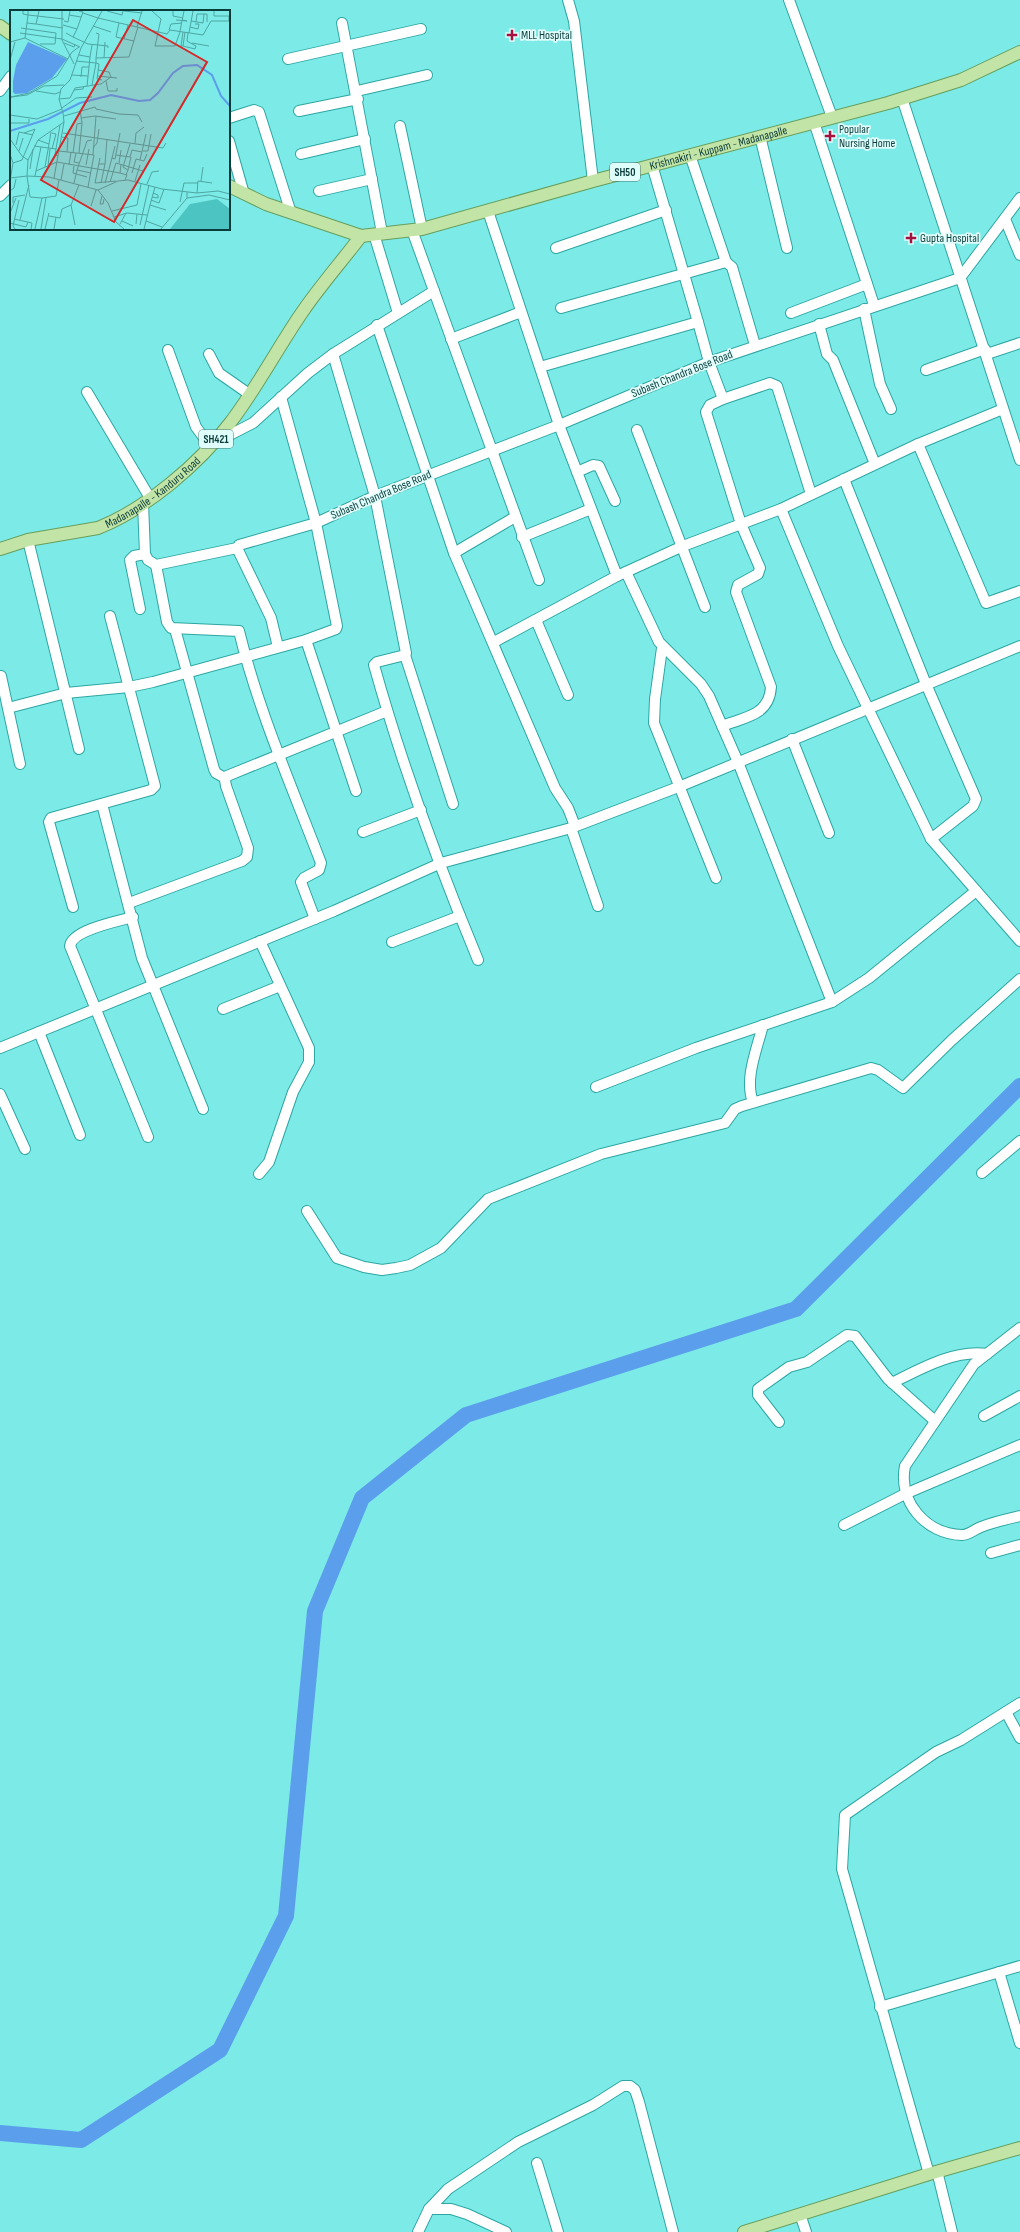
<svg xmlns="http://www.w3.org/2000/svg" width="1020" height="2232" viewBox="0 0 1020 2232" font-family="'Sofia Sans Condensed',sans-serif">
	<rect width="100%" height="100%" fill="#7cebe7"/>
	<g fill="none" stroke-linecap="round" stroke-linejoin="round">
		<path stroke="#5b9fec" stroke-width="16" d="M0,2133L81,2140L220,2050L286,1916L315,1611L362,1498L466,1415L796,1309L1020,1086"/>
		<defs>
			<g id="minor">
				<path d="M568,0L574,21L593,181"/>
				<path d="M789,0L832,117"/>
				<path d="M342,23L382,233"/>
				<path d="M288,59L421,29"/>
				<path d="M0,91L11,76"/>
				<path d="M357,91L427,75"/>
				<path d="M902,98L1020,460"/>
				<path d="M299,111L358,99"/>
				<path d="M229,118L254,110L259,112L291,213"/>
				<path d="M814,122L874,305"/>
				<path d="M400,126L422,229"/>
				<path d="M760,136L787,248"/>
				<path d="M229,141L244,194"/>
				<path d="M301,154L365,139"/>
				<path d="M690,155L726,262"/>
				<path d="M319,191L372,179"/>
				<path d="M0,196L11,185"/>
				<path d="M488,211L559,425L617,576L683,546L781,509L918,444L1003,409"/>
				<path d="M1005,219L1020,255"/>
				<path d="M412,230L434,291"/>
				<path d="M374,234L398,313"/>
				<path d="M556,248L666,210"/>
				<path d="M561,308L726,262L732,267L755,345"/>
				<path d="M864,309L880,384L891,409"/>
				<path d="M791,313L867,284"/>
				<path d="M698,322L709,362L723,399L710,405L706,412L741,524L760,568L758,574L738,585L736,592L771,687C769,716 745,717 722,726"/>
				<path d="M819,324L827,354L833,360L875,464"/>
				<path d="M377,325L454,553"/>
				<path d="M451,339L521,312"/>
				<path d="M168,350L196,427L210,446"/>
				<path d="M209,354L219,373L249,394"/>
				<path d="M333,354L375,496L406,653L405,655L377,662L374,665C402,765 438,864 478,960"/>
				<path d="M987,354L1020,343"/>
				<path d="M540,367L698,322L652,165"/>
				<path d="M926,370L985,349"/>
				<path d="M87,392L150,498"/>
				<path d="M723,399L770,383L777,386L811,494"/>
				<path d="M637,430L705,607"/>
				<path d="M214,443L253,423L308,373L333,354L434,291L539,580"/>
				<path d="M918,444L986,603L1020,591"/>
				<path d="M577,472L593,465L599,466L615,501"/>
				<path d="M844,479L926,684L976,799L973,806L931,839"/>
				<path d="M143,503L145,554L148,560L156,565L237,548"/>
				<path d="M781,509L838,646L931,839L1020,941"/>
				<path d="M515,517L454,553L555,788L568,808L575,826"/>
				<path d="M522,537L591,509"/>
				<path d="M28,540L79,749"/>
				<path d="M156,565L167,622L171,628L239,631C258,710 292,787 321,863L319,870L304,878L301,882L315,919"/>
				<path d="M626,572L659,642L701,684L709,696L738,762L832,1002"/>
				<path d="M140,609L130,560L134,556L145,554"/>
				<path d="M536,620L568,695"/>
				<path d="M175,629L214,769L216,773L225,778"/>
				<path d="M306,640L356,791"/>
				<path d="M494,642L617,576"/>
				<path d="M278,647L271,618L238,550L239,545L316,523L375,496L559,425L709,362L960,278L1020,198"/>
				<path d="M662,648L655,699L654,723L716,878"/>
				<path d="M405,655L453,804"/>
				<path d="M1,676L20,764"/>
				<path d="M8,708L66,693L129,687L153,682L306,640L336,629L337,626L316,523L281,397"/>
				<path d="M792,739L829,833"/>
				<path d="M102,804L142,958L203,1109"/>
				<path d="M571,828L598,906"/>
				<path d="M363,832L421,810"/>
				<path d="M129,903L242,861L247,857L248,848L226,786L225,780L227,776L387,711"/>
				<path d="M73,907L49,822L51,818L151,790L155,786L110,616"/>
				<path d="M133,917C118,921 72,930 70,946L148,1137"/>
				<path d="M392,942L460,916"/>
				<path d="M223,1009L280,986"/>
				<path d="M39,1032L80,1135"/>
				<path d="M0,1048L334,911L441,863L571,828L681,786L1020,646"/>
				<path d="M596,1087L696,1048L832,1002L869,978L976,891"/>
				<path d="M0,1094L25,1149"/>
				<path d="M753,1102C744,1079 757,1049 763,1025"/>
				<path d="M982,1173L1020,1141"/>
				<path d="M259,1174L269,1162L293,1092L309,1062V1048L260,941"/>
				<path d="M307,1211L337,1258L364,1267L382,1270L396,1268L410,1265L441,1248L488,1199L601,1154L725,1123L735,1109L742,1106L871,1068L878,1070L903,1088L952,1040L1020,979"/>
				<path d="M1020,1328L974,1364L905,1466C898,1501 925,1534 962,1535C969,1535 975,1529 981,1527C993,1522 1007,1519 1020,1516"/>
				<path d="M892,1383C920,1369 955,1349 987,1354"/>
				<path d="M984,1416L1020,1396"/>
				<path d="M779,1422L758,1395V1389L789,1367L807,1362L847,1335L855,1336L888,1379L935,1421"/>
				<path d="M844,1525L905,1494L1020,1445"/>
				<path d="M991,1553L1020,1545"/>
				<path d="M1006,1712L1020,1738"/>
				<path d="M999,1972L1020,2043"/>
				<path d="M880,2007L1020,1966"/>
				<path d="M537,2163L558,2232"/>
				<path d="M937,2171L952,2232"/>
				<path d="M929,2174L842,1869L845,1815L936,1752L961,1740L1020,1703"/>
				<path d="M429,2209H451L467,2214L506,2232"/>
				<path d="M800,2214L806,2232"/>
				<path d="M418,2232L429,2209L448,2189L518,2142L593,2105L623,2086H630L635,2090L639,2102L673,2232"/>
			</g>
			<g id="major">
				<path d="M0,26L11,34"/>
				<path id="s1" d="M229,186L266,204L361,236L422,229L593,181L888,103L961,80L1020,52"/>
				<path id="s2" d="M0,549L28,540L98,528C146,509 199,464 230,423C257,388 278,347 303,311C321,285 342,261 361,236"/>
				<path d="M744,2232L929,2174L1020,2148"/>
			</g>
		</defs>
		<use href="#minor" stroke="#2da6a3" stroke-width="12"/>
		<use href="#major" stroke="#679e5c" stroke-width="14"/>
		<use href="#minor" stroke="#fff" stroke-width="10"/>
		<use href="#major" stroke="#c2e4a7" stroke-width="12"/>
	</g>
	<g fill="#a70f3e" stroke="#dffdfb" stroke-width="1.5">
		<path d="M510 29h4v4h4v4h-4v4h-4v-4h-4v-4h4z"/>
		<path d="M828 130h4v4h4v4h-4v4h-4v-4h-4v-4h4z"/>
		<path d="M909 232h4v4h4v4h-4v4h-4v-4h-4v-4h4z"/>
	</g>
	<g text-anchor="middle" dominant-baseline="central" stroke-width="3.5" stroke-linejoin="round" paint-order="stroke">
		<g fill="#dffdfb" stroke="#497675" stroke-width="1">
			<rect x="610" y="163" width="30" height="18" rx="3"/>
			<rect x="199" y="430" width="34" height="18" rx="3"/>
		</g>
		<g font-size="11" font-weight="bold" fill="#093c3b">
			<text x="625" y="172">SH50</text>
			<text x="216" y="439">SH421</text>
		</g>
		<g font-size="12" fill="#093c3b" stroke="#dffdfb" text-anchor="start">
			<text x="521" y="35">MLL Hospital</text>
			<text x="839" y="129">Popular<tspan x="839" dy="14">Nursing Home</tspan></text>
			<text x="920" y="238">Gupta Hospital</text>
		</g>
		<g font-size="12" fill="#093c3b" stroke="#dffdfb">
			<text stroke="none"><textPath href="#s1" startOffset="510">Krishnakiri - Kuppam - Madanapalle</textPath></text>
			<text transform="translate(682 374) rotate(-22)">Subash Chandra Bose Road</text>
			<text stroke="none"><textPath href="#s2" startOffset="166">Madanapalle - Kanduru Road</textPath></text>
			<text transform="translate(381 495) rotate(-23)">Subash Chandra Bose Road</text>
		</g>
	</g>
	<g transform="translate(10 10)">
		<rect width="220" height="220" fill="#7cebe7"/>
		<path d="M207,189L220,199V219H160L180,194Z" fill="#4cc5c2"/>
		<path d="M18,32L57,49L42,68L17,83L5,84L3,82V71L6,55Z" fill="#5b9fec"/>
		<path fill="none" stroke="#5b9fec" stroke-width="2" d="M0,121L38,109L70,93L101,85L129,91L140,90L148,83L163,63L173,56L187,55L202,65L211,86L220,96"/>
		<path fill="none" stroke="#4ea5a2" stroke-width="1" d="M13,1V4L18,5V1M52,1V30L64,54M97,1L112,5L113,1M114,1L132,3M142,1L151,9L145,36H165L170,22M163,1V6L173,8M204,1V6H219V11M73,3L88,8M59,5L71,7M88,8L157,24L160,20L193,25L201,11H220M166,10L177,11L173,10M54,11L58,12L60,1M181,11L193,13L194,4M186,12L187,4H197V12M17,13L26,14L29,1M109,13L106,27L124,31M26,14L53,18M53,15L67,19L73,2L69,1M83,16L101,22M127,17L132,1M180,17L188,19L189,14H185M11,18L46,23L45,34H30M159,20L161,14L172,13M170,21L174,1M173,22L171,36H173L175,22M10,23L52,29L70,37M56,23L63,27L67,19M179,23L183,1M63,27L78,34L98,36V38M15,28L58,49M114,29L118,15M0,32L15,28L18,5L54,9M54,33L64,37L65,34M182,33L199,36M173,36L185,39L186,36L177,31L178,23M69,45L80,47L79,57H72L71,67M80,47L82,35M86,48L89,24L86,23M94,48L95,32M0,50L5,32M66,51L86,53V48L119,47L128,17M86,53L89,54L87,69L92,70M88,60L99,62L101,67M62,65L78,66M88,66L107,68M96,71L98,81H107V78M82,75L86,53M77,76L79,57M64,80L73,79L74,76M26,81L45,84L50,82M1,87L19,83L47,66L62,42L69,37M1,87L17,85L34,76L54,75M49,89L60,88L65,78L91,74L101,67M52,98L66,88L82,87M53,103L49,89L51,79L60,70L71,38L92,1M0,105L27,109L52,99M54,106L85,97L86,99L109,104L128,105L132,112M71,108L85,106L106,109M0,113H19V109M53,123L153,138L156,133M52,127L58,128L57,142M0,129L12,146L18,150L17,166L39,167L88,180L98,193L106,212L114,219M28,130L39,134L35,157M125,133L126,123L134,117M39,134L41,122M6,135L9,122L23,125M24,136L46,139M83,138L87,133L89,119M42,139L46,124L42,123M9,141L13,128M49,141L84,145L78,177M133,141H138L141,124M63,143L67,114L72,113M66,143L64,152L69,153M69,143L72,113L70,100M0,144L3,153L12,150L25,119L14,123M83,145L86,106M106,145L120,147L122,140L132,142M48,146L45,145L50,115M90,148L85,173L106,171M102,148L105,136M18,150L28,130L54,112L53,103M130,150L136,124M109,153L111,140M89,154H95L97,129M59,155L61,142M76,155L79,139M38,156L40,139M64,156L63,163L77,167M20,159L23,139M67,160L77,131L82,130M118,160L121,147M26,161L47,152L110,163L111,154M110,163L117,165L115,170M122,163L126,149L134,151L137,144M116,165L118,160L113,157L120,134M17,166L20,187L32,188L25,219M25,166L31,137M0,168L17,166M44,168L54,112M51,170L54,154M0,171L3,153M125,171L130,155M191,171L193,157M100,172L106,153L133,161M64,173L67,160L81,163M91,173L95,154M95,173L102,148L105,149L110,123M137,174L142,162L149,161M145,177L140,195L156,200M88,180L108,171L118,170L152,179L187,183L208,181L220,184M0,181L4,178L6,169M187,183L188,171L202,173M92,186L90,194H93L94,189M142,187L148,188V185L143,183M32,188L46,186L49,170M177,188L199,185L220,190M141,190L149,193L154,179M170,192L174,173H188M3,193V187L15,185M61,195L65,215M81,196L86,180M102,201L127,195L131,174M0,203L6,188M39,206L50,208L52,199L61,195L69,175M104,207L117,203L127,204M4,209L22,213L21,219M10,210L19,175M112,211L123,216M136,211L152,217M0,213L16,217L18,212M110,214L116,203M126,214L127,204L137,205M130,215L139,175M5,219L3,216L9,190M31,219L36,188M35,219L39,203M44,219L46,207M134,219L140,195M151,219L177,188V182"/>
		<path fill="#d62828" fill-opacity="0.15" stroke="#d62828" stroke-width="2" d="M123,10L197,52L104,212L31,170Z"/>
		<rect width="220" height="220" fill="none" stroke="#093c3b" stroke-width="2"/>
	</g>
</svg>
